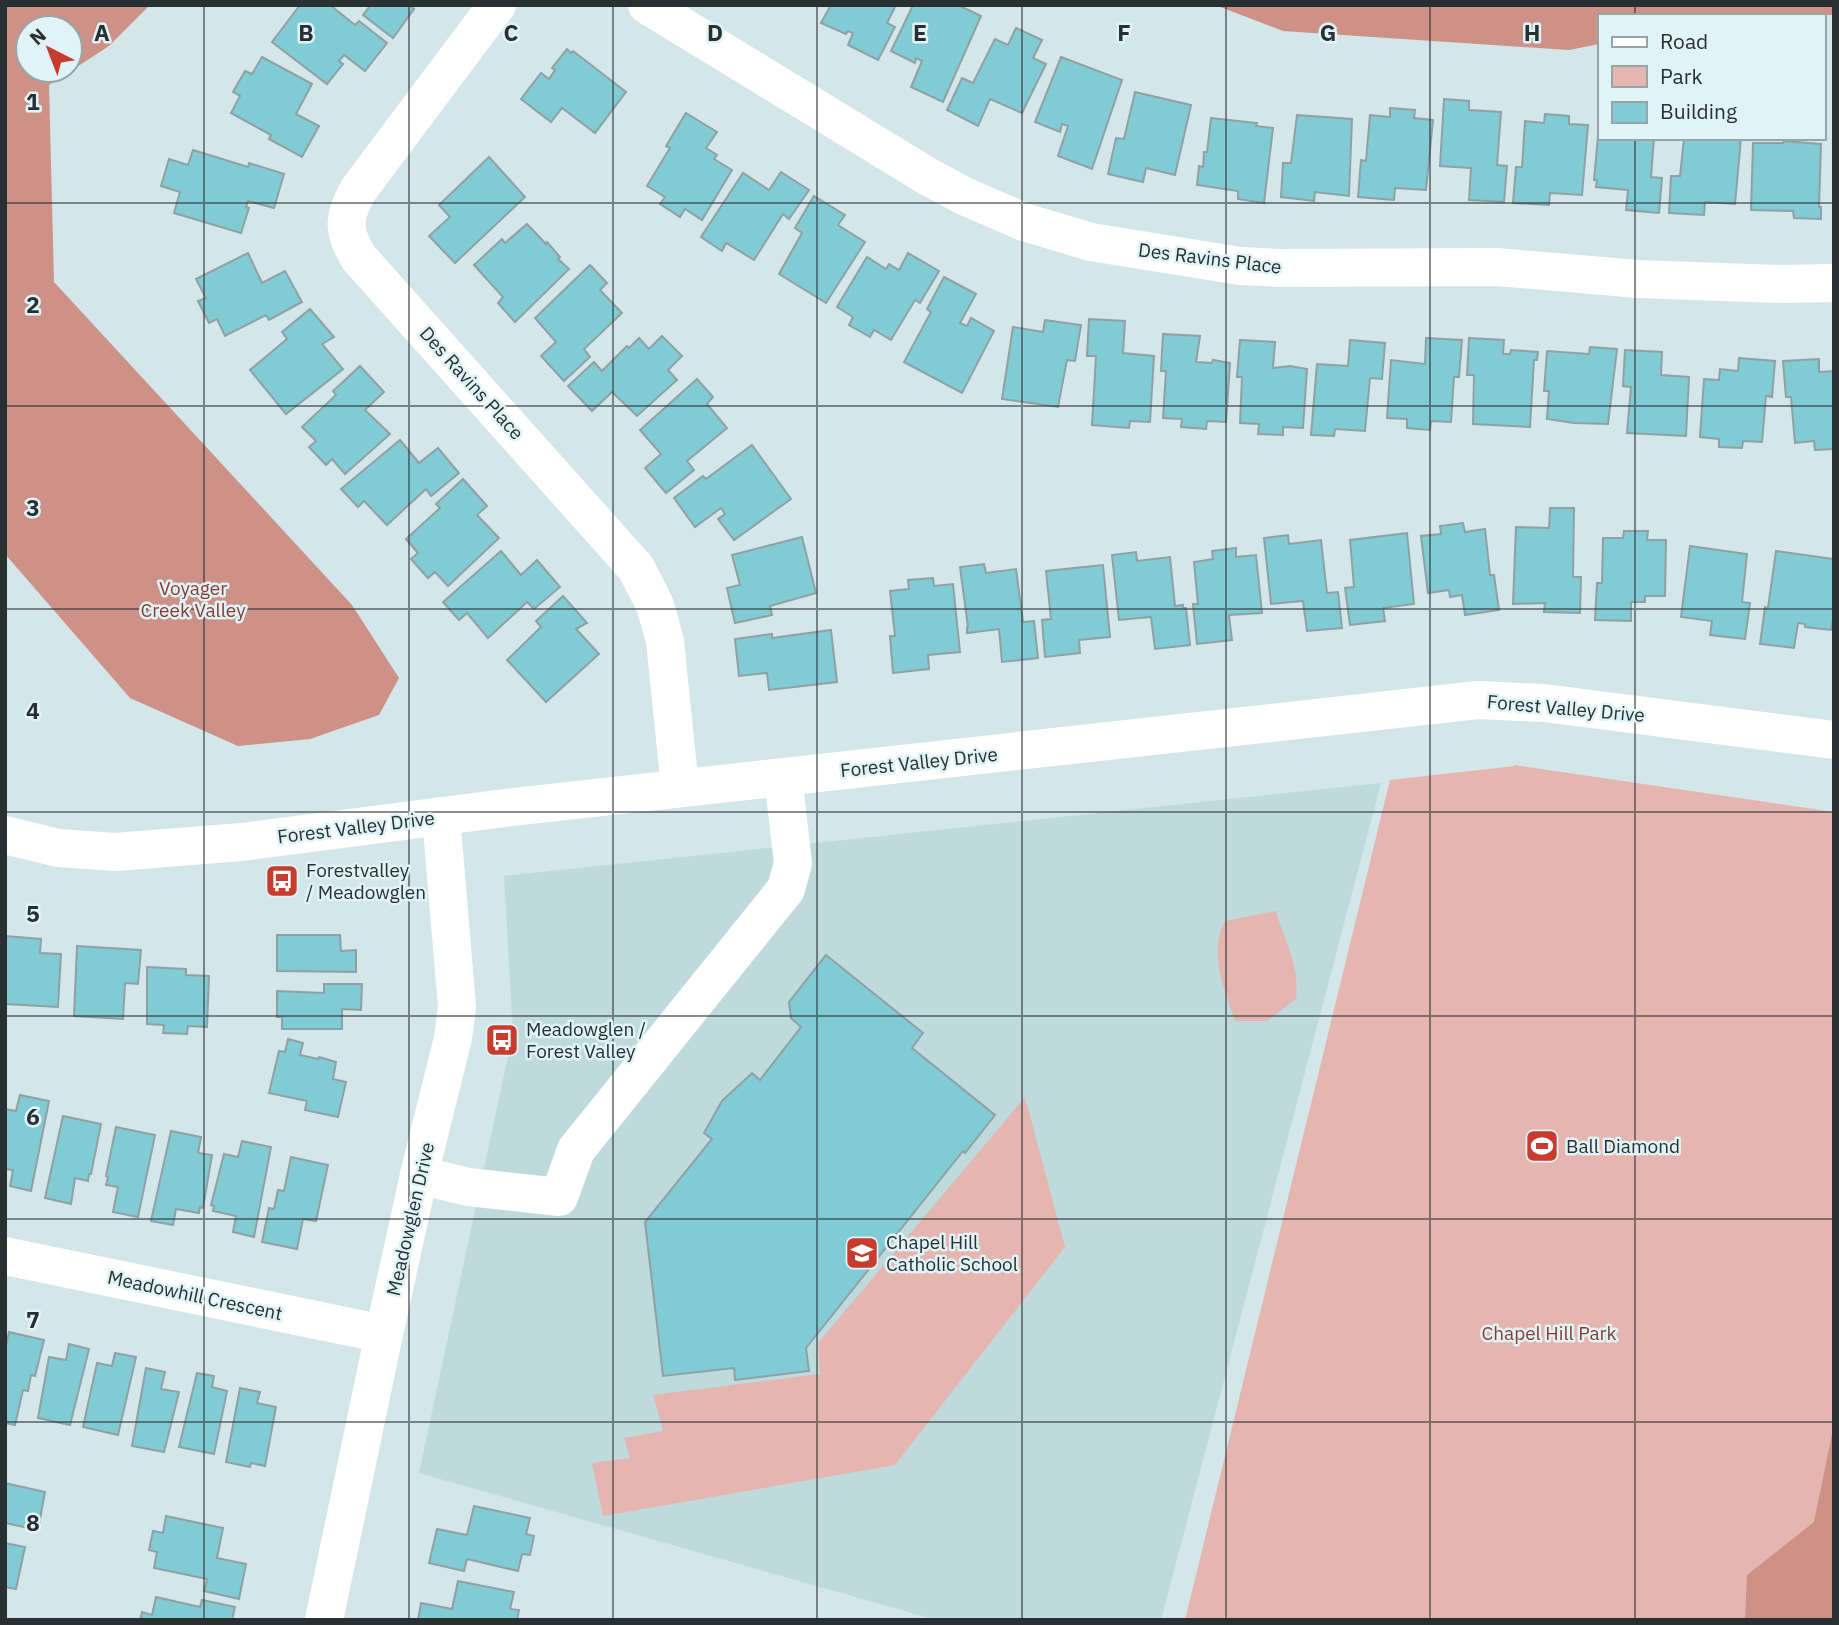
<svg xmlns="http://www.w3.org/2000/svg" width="1839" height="1625" viewBox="0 0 1839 1625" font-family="'IBM Plex Sans',sans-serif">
	<rect width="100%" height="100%" fill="#d3e6e9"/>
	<path fill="#bedadd" d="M1381,783L1161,1620H936L419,1473L513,1033L504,876Z"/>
	<g fill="#e5b6af">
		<path d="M1514,765L1834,812V1620H1185L1390,780L1515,766Z"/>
		<path d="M1276,911C1285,943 1300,965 1296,999L1267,1021H1235C1224,988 1208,954 1225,921Z"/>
		<path d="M1025,1097L1065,1247L895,1465L603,1516L592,1463L630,1458L624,1438L663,1431L653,1395L820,1374L818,1343Z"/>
	</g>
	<g fill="#cd9188" fill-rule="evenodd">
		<path d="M5,5H150L109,46L49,85L54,282L352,605L399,678L379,715L310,739L238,746L130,698L5,554ZM28,28H70V70H28Z"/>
		<path d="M1215,5H1834V15L1599,16V44L1569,50L1283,31Z"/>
		<path d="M1834,1424V1620H1745L1747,1575L1814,1522Z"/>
	</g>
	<g fill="#81cbd4" stroke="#8fa1a3" stroke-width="2">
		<path d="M300,5H330L355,25L359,21L387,43L365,71L344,55L339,61L343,64L327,84L272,42Z"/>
		<path d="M367,5H409L414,9L393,38L363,15L369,7Z"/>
		<path d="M831,5H896L887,23L895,27L878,60L848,45L853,33L848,31L846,34L821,23Z"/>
		<path d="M913,5H958L981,16L943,102L911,87L922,61L916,58L915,63L891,51Z"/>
		<path d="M1016,28L1042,40L1033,58L1046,64L1022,113L990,99L978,126L947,110L962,78L973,83L995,39L1008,45Z"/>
		<path d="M567,49L571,53L573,51L626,92L595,133L562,108L551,122L521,99L541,73L549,79L555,70L552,68Z"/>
		<path d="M262,57L312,84L296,114L319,126L302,157L269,139L271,135L231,113L240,96L233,92L245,71L252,74Z"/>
		<path d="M1061,57L1122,80L1092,169L1058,156L1068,126L1062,124L1060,132L1035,122Z"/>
		<path d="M1135,92L1191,105L1175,175L1146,168L1143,182L1108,174L1116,138L1124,139Z"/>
		<path d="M1444,99L1469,101V110L1501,112L1497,165L1507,166L1504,202L1469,200L1471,168L1440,166Z"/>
		<path d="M1390,108L1415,110L1414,118L1433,120L1426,190L1395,188L1394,200L1358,197L1361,160L1366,161L1370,115L1390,117Z"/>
		<path d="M686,113L717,132L706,148L717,155L714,159L732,170L702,220L685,209L680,217L660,204L665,197L647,186L670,148L666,146Z"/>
		<path d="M1545,114L1569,116V124L1588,125L1582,195L1550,193L1549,205L1513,203L1516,167H1522L1525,121L1544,123Z"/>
		<path d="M1297,115L1352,119L1349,196L1315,192L1314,201L1281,197L1283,163H1291Z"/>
		<path d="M1211,118L1257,123L1256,126L1273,128L1264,203L1238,199V191L1197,185L1199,166L1203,167L1204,152H1207Z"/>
		<path d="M1599,125V138H1654L1651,177L1662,178L1659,213L1626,210L1628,190L1596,187L1597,180H1594Z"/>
		<path d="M1684,138H1741L1735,204L1705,202L1704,215L1669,213L1671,176H1680Z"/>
		<path d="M1784,141L1821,144L1819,207H1821V219L1794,218L1793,211L1751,210L1753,143H1783Z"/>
		<path d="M193,150L248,167L249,163L284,174L274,208L248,201L246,207L249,208L241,233L174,213L180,192L161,186L169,159L188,165Z"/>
		<path d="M489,157L525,197L455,263L429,236L450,217L439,205Z"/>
		<path d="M781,172L809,190L789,219L783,214L754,260L726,243L722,251L701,237L743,173L769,190Z"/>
		<path d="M814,196L845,215L838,225L865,242L826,303L779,274L802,233L795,228Z"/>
		<path d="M527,224L546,244L547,242L560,257L558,259L569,269L515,322L498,303L503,297L474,265L502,239L505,243Z"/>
		<path d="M248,253L262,283L285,271L302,302L269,320L266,315L225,336L217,319L209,323L198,301L206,298L196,279Z"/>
		<path d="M908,253L939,271L920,303L915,300L891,340L874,330L870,337L849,325L853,317L837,307L867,257L886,269L889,264L899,270Z"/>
		<path d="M590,265L607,283L600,290L622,313L584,349L590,357L564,381L541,356L556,342L535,318Z"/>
		<path d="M944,277L976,294L960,323L967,326L971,318L994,331L962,393L904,362L931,312L927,309Z"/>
		<path d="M310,309L334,337L322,344L343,369L286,414L250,370L287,339L282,332Z"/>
		<path d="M1089,319L1125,321L1123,353L1154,356L1150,422L1130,421L1129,428L1092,425L1096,356H1087Z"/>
		<path d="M1045,320L1081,325L1075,361L1067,360L1058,407L1002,399L1013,327L1043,332Z"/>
		<path d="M1163,334L1200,336L1196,362L1212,363L1213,360L1230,363L1226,422L1207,421L1206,429L1181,427L1182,419L1163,418L1166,371H1161Z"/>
		<path d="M662,336L682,356L668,370L677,380L637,416L612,392L592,411L568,386L594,362L602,371L627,346L629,348L639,338L649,349Z"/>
		<path d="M1426,338L1462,340L1459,377H1454L1451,422L1431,421L1430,430L1407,428V419L1387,418L1391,360L1425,364Z"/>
		<path d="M1469,338L1504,340L1503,354H1510L1511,350L1538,352L1537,360H1534L1530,427L1473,424L1474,375H1467Z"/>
		<path d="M1240,340L1275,342L1273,368L1290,366L1307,369L1303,428L1283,427V435L1258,434L1259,424L1240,423L1242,377H1237Z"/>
		<path d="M1350,340L1385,343L1382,379L1370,378L1365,431L1335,429L1334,436L1311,435L1317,364L1348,366Z"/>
		<path d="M1590,347L1617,349L1608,424L1574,423L1547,419L1549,391H1544L1547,351L1589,354Z"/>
		<path d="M1625,350L1662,352L1661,375L1689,377L1686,436L1627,433L1631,387L1623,386Z"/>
		<path d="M1739,358L1775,361L1772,397L1766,396L1762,442L1743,441L1742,448L1719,447V439L1700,437L1704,379L1719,380L1720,369L1738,371Z"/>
		<path d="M1819,359V372L1834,371V449L1815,450L1814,441L1795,443L1791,397H1786L1783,361Z"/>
		<path d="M360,366L384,392L365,410L390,434L345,474L332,459L326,465L309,447L316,441L302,427L336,395L333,391Z"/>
		<path d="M697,379L713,397L707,404L727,428L687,461L694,470L666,493L645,468L661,454L640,430Z"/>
		<path d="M400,440L419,463L438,448L459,473L431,496L426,489L387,525L364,501L358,507L341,489Z"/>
		<path d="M752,445L791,499L734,540L718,519L725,514L721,508L695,527L674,498L703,476L706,479Z"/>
		<path d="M463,479L487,506L477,515L499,538L448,586L435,572L428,578L411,559L418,553L406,539L440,508L436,504Z"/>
		<path d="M1550,508H1574L1573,577H1581L1580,613L1544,612L1545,603L1513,604L1516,527L1549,528Z"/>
		<path d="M1463,523L1465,532L1485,529L1490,575H1494L1499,610L1465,615L1462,595L1450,597L1449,590L1428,593L1421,536L1441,534L1440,526Z"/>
		<path d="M1624,531H1648L1647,540H1666L1665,596H1645V602H1631V621L1595,620L1597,583H1602L1603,538H1623Z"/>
		<path d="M1407,533L1414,604L1383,608L1385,621L1350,625L1345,588L1354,587L1350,540Z"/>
		<path d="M1288,535L1289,544L1321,540L1327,593L1338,592L1342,628L1307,631L1303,601L1271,604L1264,538Z"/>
		<path d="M802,537L816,593L770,606L772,615L735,623L727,588L740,585L732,555Z"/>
		<path d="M1690,546L1747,554L1742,602L1750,603L1745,639L1710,635L1712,621L1681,617Z"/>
		<path d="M1236,548V557L1256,555L1262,613L1229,615L1232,640L1197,644L1193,604H1198L1194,562L1213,559L1212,551Z"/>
		<path d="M501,551L521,575L537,560L560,587L534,609L527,602L488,638L467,613L459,620L443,602Z"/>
		<path d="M1776,551L1834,559V613L1831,630L1805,627V624L1798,623L1794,648L1760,644L1765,607L1768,608Z"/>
		<path d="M1136,552L1137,561L1170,557L1175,606L1183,605V608H1186L1190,645L1155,649L1151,617L1119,620L1112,555Z"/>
		<path d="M984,564L986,573L1016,569L1023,622L1034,621L1038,658L1002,662L999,629L967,633V627H968L960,567Z"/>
		<path d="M1103,565L1110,637L1079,640L1080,653L1045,657L1042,620L1051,619L1046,571Z"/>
		<path d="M933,578L934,586L953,584L960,652L928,655L929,669L893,673L890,636H895L890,591L909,589L908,580Z"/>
		<path d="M563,596L587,623L576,629L599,654L546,702L507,660L541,627L536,621Z"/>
		<path d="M831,630L837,682L769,690L767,673L739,676L735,639L772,634V638Z"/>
		<path d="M277,935H340L341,951L356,950V972L277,971Z"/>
		<path d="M5,936L41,939L40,953L61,954L58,1007L5,1004Z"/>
		<path d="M77,946L141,950L138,984L125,983L123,1019L74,1016Z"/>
		<path d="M826,955L923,1033L912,1048L995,1115L965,1153L963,1151L806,1348L809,1371L735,1380L734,1368L663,1376L645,1222L712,1139L704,1133L722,1101L752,1073L760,1080L801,1027L791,1018L789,1002Z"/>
		<path d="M147,967L186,969V975L209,976L207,1027L188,1026L187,1034L163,1033L164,1025L147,1024Z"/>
		<path d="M324,984H362L361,1010L342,1009V1029H282V1017H277V991L324,993Z"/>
		<path d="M288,1039L303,1043L300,1055L318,1059L319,1057L336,1062L333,1079L346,1082L338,1117L305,1110L307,1101L269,1093L279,1051L285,1052Z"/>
		<path d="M20,1095L49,1101L31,1191L10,1186L13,1170L5,1169V1109L16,1111Z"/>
		<path d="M63,1116L101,1124L91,1174H89L88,1181L75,1178L71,1204L45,1198Z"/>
		<path d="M116,1127L155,1135L138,1217L113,1212L118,1187L106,1185L108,1177L106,1176Z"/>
		<path d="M171,1131L201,1137L198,1153L212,1155L203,1208L200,1207L199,1213L176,1209L173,1225L151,1221Z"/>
		<path d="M242,1141L271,1147L254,1237L233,1232L236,1216L213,1211L214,1206L211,1205L224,1154L238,1157Z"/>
		<path d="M291,1157L328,1165L316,1221L303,1219L297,1249L262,1242L269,1208L274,1209L278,1190L284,1191Z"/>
		<path d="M9,1332L44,1340L35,1376L31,1375L28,1391L23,1390L15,1425L5,1423V1350Z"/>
		<path d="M69,1344L89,1349L70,1425L38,1418L49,1357L66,1360Z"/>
		<path d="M115,1353L136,1357L118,1435L83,1427L97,1363L112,1366Z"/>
		<path d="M146,1368L165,1372L161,1389L179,1392L164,1452L132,1446Z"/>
		<path d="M197,1373L214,1376L212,1387L227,1391L214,1454L179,1447Z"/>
		<path d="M240,1388L260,1392L257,1403L276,1407L265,1466L251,1463L250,1467L226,1462Z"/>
		<path d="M5,1483L45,1492L38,1530L5,1523Z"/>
		<path d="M474,1506L530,1518L526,1534L534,1536L530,1555L522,1554L518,1571L467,1559L464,1571L429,1563L437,1529L467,1535Z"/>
		<path d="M166,1516L223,1528L217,1558L246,1564L239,1599L204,1591L207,1579L154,1568L157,1552L149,1550L153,1531L163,1533Z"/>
		<path d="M5,1543L25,1547L16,1589L5,1587Z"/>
		<path d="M458,1581L514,1592L510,1609L519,1610L517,1620H418L421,1603L452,1609Z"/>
		<path d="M156,1597L200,1607L202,1600L235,1607L232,1620H140L142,1612L152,1615Z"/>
	</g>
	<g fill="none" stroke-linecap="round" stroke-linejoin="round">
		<g stroke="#fff" stroke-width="38">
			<path d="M497,5L359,189C343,216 342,231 359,258L636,568L655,605L665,641L680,788"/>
			<path d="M647,5L927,176L964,196L1024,222L1091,242L1240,266L1280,268L1497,267L1638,279L1780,284L1834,283"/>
			<path d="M5,835L58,848L115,852L242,842L513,807L1478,700L1544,703L1834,740"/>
			<path d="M419,1175L468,1187L559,1197L576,1150L786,889L793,863L783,777"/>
			<path d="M5,1256L384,1334"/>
			<path d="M324,1620L384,1334L419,1175L453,1038L457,1007L441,816"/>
		</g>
	</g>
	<path fill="none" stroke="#293031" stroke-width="2" stroke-opacity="0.55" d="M204,5V1620M409,5V1620M613,5V1620M817,5V1620M1022,5V1620M1226,5V1620M1430,5V1620M1635,5V16M1635,138V1620M5,203H1834M5,406H1834M5,609H1834M5,812H1834M5,1016H1834M5,1219H1834M5,1422H1834"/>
	<defs>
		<symbol id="bus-square" viewBox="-11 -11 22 22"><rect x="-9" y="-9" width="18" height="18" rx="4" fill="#c83b2f" stroke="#e0f3f6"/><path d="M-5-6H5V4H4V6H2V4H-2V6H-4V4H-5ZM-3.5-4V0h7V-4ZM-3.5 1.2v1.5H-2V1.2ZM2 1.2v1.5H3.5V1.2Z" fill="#fff"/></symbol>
		<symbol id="stadium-square" viewBox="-11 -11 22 22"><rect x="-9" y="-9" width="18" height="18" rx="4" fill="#c83b2f" stroke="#e0f3f6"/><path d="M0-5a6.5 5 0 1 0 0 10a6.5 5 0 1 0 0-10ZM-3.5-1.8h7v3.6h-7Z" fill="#fff"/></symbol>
		<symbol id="school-square" viewBox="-11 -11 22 22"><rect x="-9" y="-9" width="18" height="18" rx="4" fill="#c83b2f" stroke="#e0f3f6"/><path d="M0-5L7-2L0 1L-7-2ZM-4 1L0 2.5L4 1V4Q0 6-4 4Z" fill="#fff"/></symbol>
	</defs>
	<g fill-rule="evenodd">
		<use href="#bus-square" x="263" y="862" width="38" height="38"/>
		<use href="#bus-square" x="483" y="1021" width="38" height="38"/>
		<use href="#stadium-square" x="1523" y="1127" width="38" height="38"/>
		<use href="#school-square" x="843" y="1234" width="38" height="38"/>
	</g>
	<g text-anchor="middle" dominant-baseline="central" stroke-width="5" stroke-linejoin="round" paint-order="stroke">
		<g font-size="19" fill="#293031" stroke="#e0f3f6">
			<text transform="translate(1210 258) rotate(7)">Des Ravins Place</text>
			<text transform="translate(472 383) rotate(48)">Des Ravins Place</text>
			<text transform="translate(1566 708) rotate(5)">Forest Valley Drive</text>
			<text transform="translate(919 762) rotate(-6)">Forest Valley Drive</text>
			<text transform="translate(356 827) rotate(-7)">Forest Valley Drive</text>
			<text transform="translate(410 1219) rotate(-77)">Meadowglen Drive</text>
			<text transform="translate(195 1295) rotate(12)">Meadowhill Crescent</text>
		</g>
		<g font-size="19" fill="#883d34" stroke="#e0f3f6">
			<text x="193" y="588">Voyager<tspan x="193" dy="22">Creek Valley</tspan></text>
			<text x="1549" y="1333">Chapel Hill Park</text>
		</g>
		<g font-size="19" fill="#293031" stroke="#e0f3f6" text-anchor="start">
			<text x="306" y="870">Forestvalley<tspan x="306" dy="22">/ Meadowglen</tspan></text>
			<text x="526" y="1029">Meadowglen /<tspan x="526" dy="22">Forest Valley</tspan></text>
			<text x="1566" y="1146">Ball Diamond</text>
			<text x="886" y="1242">Chapel Hill<tspan x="886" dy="22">Catholic School</tspan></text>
		</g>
	</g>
	<g font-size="23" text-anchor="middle" font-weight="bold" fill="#293031" stroke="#e0f3f6" stroke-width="5" stroke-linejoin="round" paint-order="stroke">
		<text x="102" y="41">A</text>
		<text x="306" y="41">B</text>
		<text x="511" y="41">C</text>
		<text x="715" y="41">D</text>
		<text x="920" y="41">E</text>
		<text x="1124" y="41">F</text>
		<text x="1328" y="41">G</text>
		<text x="1532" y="41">H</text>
		<text x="33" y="110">1</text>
		<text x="33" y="313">2</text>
		<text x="33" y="516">3</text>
		<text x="33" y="719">4</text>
		<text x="33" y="922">5</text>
		<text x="33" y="1125">6</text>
		<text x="33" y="1328">7</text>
		<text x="33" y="1531">8</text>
	</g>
	<rect width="1839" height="1625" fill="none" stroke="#293031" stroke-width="14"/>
	<rect x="1598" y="14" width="228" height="126" fill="#e0f3f6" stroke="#97a5a7" stroke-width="2"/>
	<rect x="1612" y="37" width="35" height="10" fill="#ffffff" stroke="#97a5a7" stroke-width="2"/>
	<text x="1660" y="49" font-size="21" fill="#293031">Road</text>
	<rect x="1612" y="66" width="35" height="21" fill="#e5b6af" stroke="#97a5a7" stroke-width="2"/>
	<text x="1660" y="84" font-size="21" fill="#293031">Park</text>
	<rect x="1612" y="102" width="35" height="21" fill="#81cbd4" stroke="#97a5a7" stroke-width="2"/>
	<text x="1660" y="119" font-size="21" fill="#293031">Building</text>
	<g transform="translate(49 49) rotate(318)"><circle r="33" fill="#e0f3f6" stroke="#97a5a7" stroke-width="2"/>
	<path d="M0-5L12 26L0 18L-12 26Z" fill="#c83b2f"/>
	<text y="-10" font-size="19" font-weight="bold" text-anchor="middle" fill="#293031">N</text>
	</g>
</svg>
